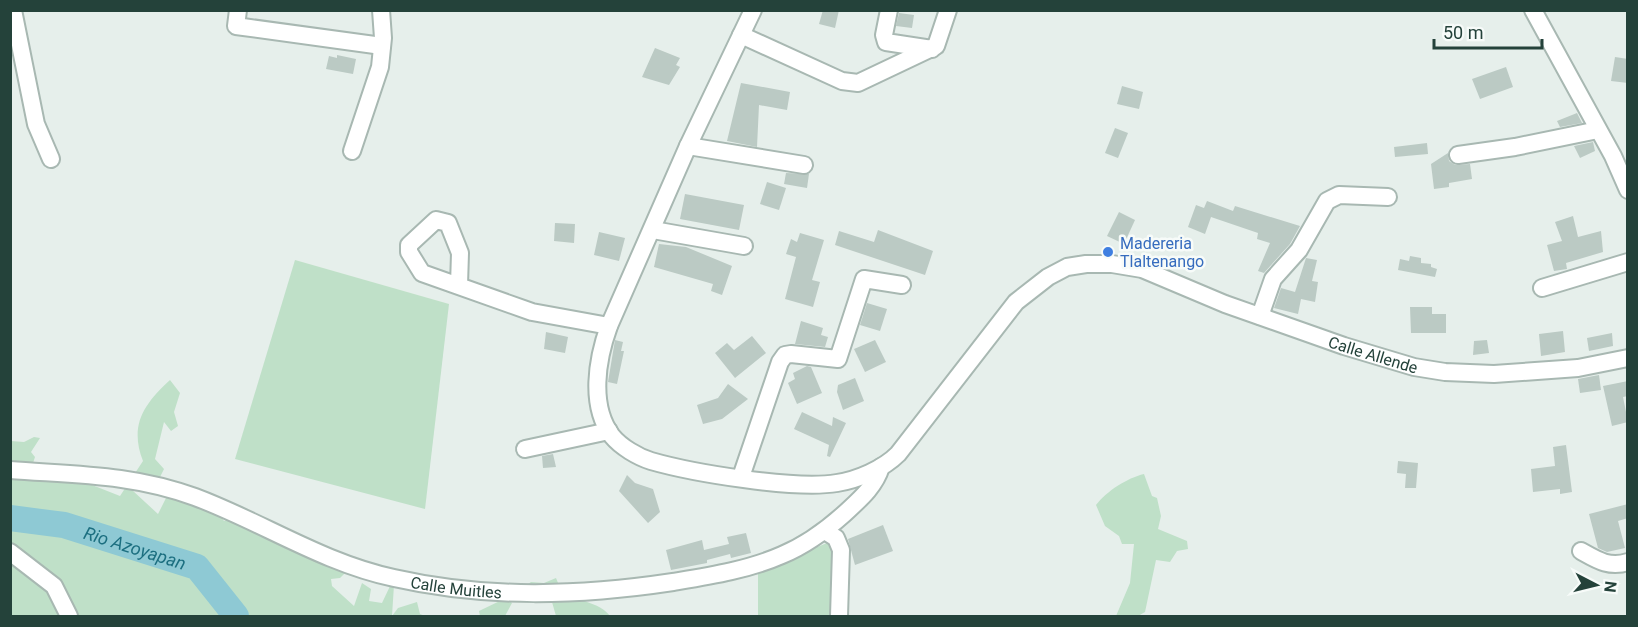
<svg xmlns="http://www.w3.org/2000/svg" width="1638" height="627" viewBox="0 0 1638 627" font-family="Roboto,sans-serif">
	<rect width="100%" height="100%" fill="#e6efeb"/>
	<g fill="#bfe0c8">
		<path d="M295,260L449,304L425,509L235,459Z"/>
		<path d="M170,380L180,393L174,412L178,426L171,431L164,422L155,459L164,469L159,479L145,476L132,490L158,514L166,498L158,488L214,507L224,521L238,516L302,538H309L304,544L346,572L340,578L331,579L332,586L354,606L362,583L371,589L369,601L382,603L391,584L394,585L392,616L398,608L417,602L420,614L425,616H11V441L24,442L34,437L40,438L31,452L35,457L30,472L78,465L87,483L120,496L143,461C129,425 144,404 170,380Z"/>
		<path d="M1144,474L1152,496L1157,498L1161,516L1158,529L1187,541L1188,549L1177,551L1170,562L1156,560L1145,612L1138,616H1116L1130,583L1134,544H1122L1119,536L1105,526L1096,505C1107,491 1127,478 1144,474Z"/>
		<path d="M832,541L833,616H758V571Z"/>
		<path d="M556,578C565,605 596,597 610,616H556L552,602L520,590L531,582L544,583Z"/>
		<path d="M506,598L512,603L505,616H480L479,611Z"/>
	</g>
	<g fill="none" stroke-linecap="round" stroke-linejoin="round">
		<path stroke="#8ec9d4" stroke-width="26" id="s1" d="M10,518L64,525L197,567L236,616"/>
	</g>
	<g fill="#bbcac4">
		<path d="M823,10H839L835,28L819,24Z"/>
		<path d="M899,13L914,15L912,28L896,26Z"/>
		<path d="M655,48L680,58L676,65L680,67L669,85L642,77Z"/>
		<path d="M337,55L356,59L353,74L326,69L329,56L337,58Z"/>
		<path d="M1615,57L1628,59V83L1611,81Z"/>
		<path d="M1506,67L1513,87L1480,99L1472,79Z"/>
		<path d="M741,83L790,92L787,110L759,105L757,147L727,141Z"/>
		<path d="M1122,86L1143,92L1139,109L1117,104Z"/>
		<path d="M1577,113L1582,123L1560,127L1557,121Z"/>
		<path d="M1115,128L1128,133L1118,158L1105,153Z"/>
		<path d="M1593,142L1595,151L1580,158L1574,146Z"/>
		<path d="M1427,143L1428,154L1395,157L1394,147Z"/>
		<path d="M1448,153L1449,161L1455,165L1470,164L1472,179L1449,183V187L1434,189L1431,164Z"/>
		<path d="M786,173L809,174L807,188L784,184Z"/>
		<path d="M767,182L786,188L779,210L760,204Z"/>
		<path d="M685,194L744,205L739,230L680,219Z"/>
		<path d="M1207,201L1233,211L1235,206L1300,226L1290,244L1264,273L1258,271L1270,243L1257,239L1258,233L1211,217L1205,234L1188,227L1196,205L1204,208Z"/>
		<path d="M1119,212L1135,220L1124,244L1107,236Z"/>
		<path d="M1573,216L1578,237L1601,231L1603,252L1566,263L1567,269L1554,271L1547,245L1562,241L1555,222Z"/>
		<path d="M555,223L575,224L574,243L554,241Z"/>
		<path d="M878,230L933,251L925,275L835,245L839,231L874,242Z"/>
		<path d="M599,232L625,238L619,261L594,255Z"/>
		<path d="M800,233L824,240L812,280L820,282L813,307L785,299L796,257L786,254L791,239L797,242Z"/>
		<path d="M659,244L686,247L732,266L722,295L711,291L713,284L654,267Z"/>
		<path d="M1410,256L1421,258V263L1431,264V267L1437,269L1435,277L1398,270L1400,259L1409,261Z"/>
		<path d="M1306,258L1317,260L1312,281L1318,282L1315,302L1301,299L1298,314L1274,308L1281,288L1295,292Z"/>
		<path d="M867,303L887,309L880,331L860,325Z"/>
		<path d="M1410,307H1432V314H1446V333H1411Z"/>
		<path d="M801,321L823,328L821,335L828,337L825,347L795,344Z"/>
		<path d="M1563,331L1565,352L1541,356L1539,334Z"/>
		<path d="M546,332L568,337L565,353L544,349Z"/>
		<path d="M1612,333L1613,346L1589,351L1587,338Z"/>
		<path d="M752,336L766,353L735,378L715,353L727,343L734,350Z"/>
		<path d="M615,340L623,342L621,351H624L617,384L608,382Z"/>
		<path d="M875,340L886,362L865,372L854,349Z"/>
		<path d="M1487,340L1489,353L1473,355L1474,341Z"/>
		<path d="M807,366L811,367L822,393L797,404L788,383L795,379L793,373Z"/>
		<path d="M1599,375L1601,390L1580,393L1578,379Z"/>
		<path d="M855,378L864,401L843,410L837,392L838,385Z"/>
		<path d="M1628,381V396L1623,397L1628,422L1612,426L1603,386Z"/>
		<path d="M728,384L748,399L722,419L703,424L697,405L718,398Z"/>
		<path d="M802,412L832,426L833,417L846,423L830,457L827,456L829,445L794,429Z"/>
		<path d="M1566,445L1572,492L1560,494V489L1533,492L1531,469L1555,466L1553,447Z"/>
		<path d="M553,454L556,467L543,468L542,456Z"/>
		<path d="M1398,461L1418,463L1416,488H1405L1406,474L1397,473Z"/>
		<path d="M627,475L635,483L653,489L660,512L648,523L619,491Z"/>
		<path d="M1628,504V518L1618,521L1625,548L1607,552L1598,548L1589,514Z"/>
		<path d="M883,525L893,551L855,565L848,539Z"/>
		<path d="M746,533L751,553L731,558L730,554L707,560V563L671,570L666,550L702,540L704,550L729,544L727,537Z"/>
	</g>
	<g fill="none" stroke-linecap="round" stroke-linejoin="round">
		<defs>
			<g id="minor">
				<path d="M13,10L36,124L51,159"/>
				<path d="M238,10L236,26L382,46"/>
				<path id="s2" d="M753,10L688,146L609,326C597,359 589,406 612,436C621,447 638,457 651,461C693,473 795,490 837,483C857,480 883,469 898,454L1016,302L1048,277L1067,267L1086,264H1112L1142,269L1225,304L1344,346L1414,367L1445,372L1494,374L1578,368L1628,358"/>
				<path d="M889,10L884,35L886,42L932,49"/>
				<path d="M1533,10L1613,156L1628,190"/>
				<path d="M741,35L842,81L858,83L936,46L948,10"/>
				<path d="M688,146L804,165"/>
				<path d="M352,151L380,67L383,38L381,10"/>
				<path d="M1458,155L1515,147L1598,130"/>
				<path d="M653,230L744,246"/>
				<path d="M459,285L460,253L448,223L436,220L409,245V252L422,273L532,312L609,326"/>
				<path d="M1542,288L1628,262"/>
				<path d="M1260,316L1273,279L1299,250L1327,201L1339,195L1388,197"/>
				<path d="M525,449L609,431"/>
				<path id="s3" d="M10,470C76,475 132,474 195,497C262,522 323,563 394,578C487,599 580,596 673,582C709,576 748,570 782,555C806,545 825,531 844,514C859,500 875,487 881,467"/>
				<path d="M741,477L780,362L785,355L791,354L838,359L864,279L902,285"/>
				<path d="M825,531L836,538L841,550L839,616"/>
				<path d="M1581,551C1597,560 1609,568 1628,562"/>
				<path d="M10,552L54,586L69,616"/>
			</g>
		</defs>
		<use href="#minor" stroke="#a8b8b2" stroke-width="20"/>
		<use href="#minor" stroke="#fff" stroke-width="16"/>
	</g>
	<circle fill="#3f7fe0" stroke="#f7fbf9" stroke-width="2" cx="1108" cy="252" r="6"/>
	<g text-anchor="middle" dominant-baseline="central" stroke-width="5" stroke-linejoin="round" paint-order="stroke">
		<g font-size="16" fill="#366cbe" stroke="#f7fbf9" text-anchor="start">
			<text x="1120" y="243">Madereria<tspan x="1120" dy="18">Tlaltenango</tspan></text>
		</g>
		<g font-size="16" fill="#24423a" stroke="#f7fbf9">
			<text stroke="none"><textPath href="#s2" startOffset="1342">Calle Allende</textPath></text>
			<text stroke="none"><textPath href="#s3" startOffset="466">Calle Muitles</textPath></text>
		</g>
		<g font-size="18" font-style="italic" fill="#1c6f80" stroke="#f7fbf9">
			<text stroke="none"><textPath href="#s1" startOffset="129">Rio Azoyapan</textPath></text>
		</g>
	</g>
	<rect width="1638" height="627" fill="none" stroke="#24423a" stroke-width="24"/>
	<g transform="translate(1596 585) rotate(97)" stroke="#f7fbf9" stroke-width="4.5" paint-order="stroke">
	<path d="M0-4.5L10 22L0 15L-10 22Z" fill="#24423a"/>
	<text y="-9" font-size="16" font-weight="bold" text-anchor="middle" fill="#24423a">N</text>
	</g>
	<path d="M1434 39v9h108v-9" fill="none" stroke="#24423a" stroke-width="3"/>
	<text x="1443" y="39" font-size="18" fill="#24423a" stroke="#f7fbf9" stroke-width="4.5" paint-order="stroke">50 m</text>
</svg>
